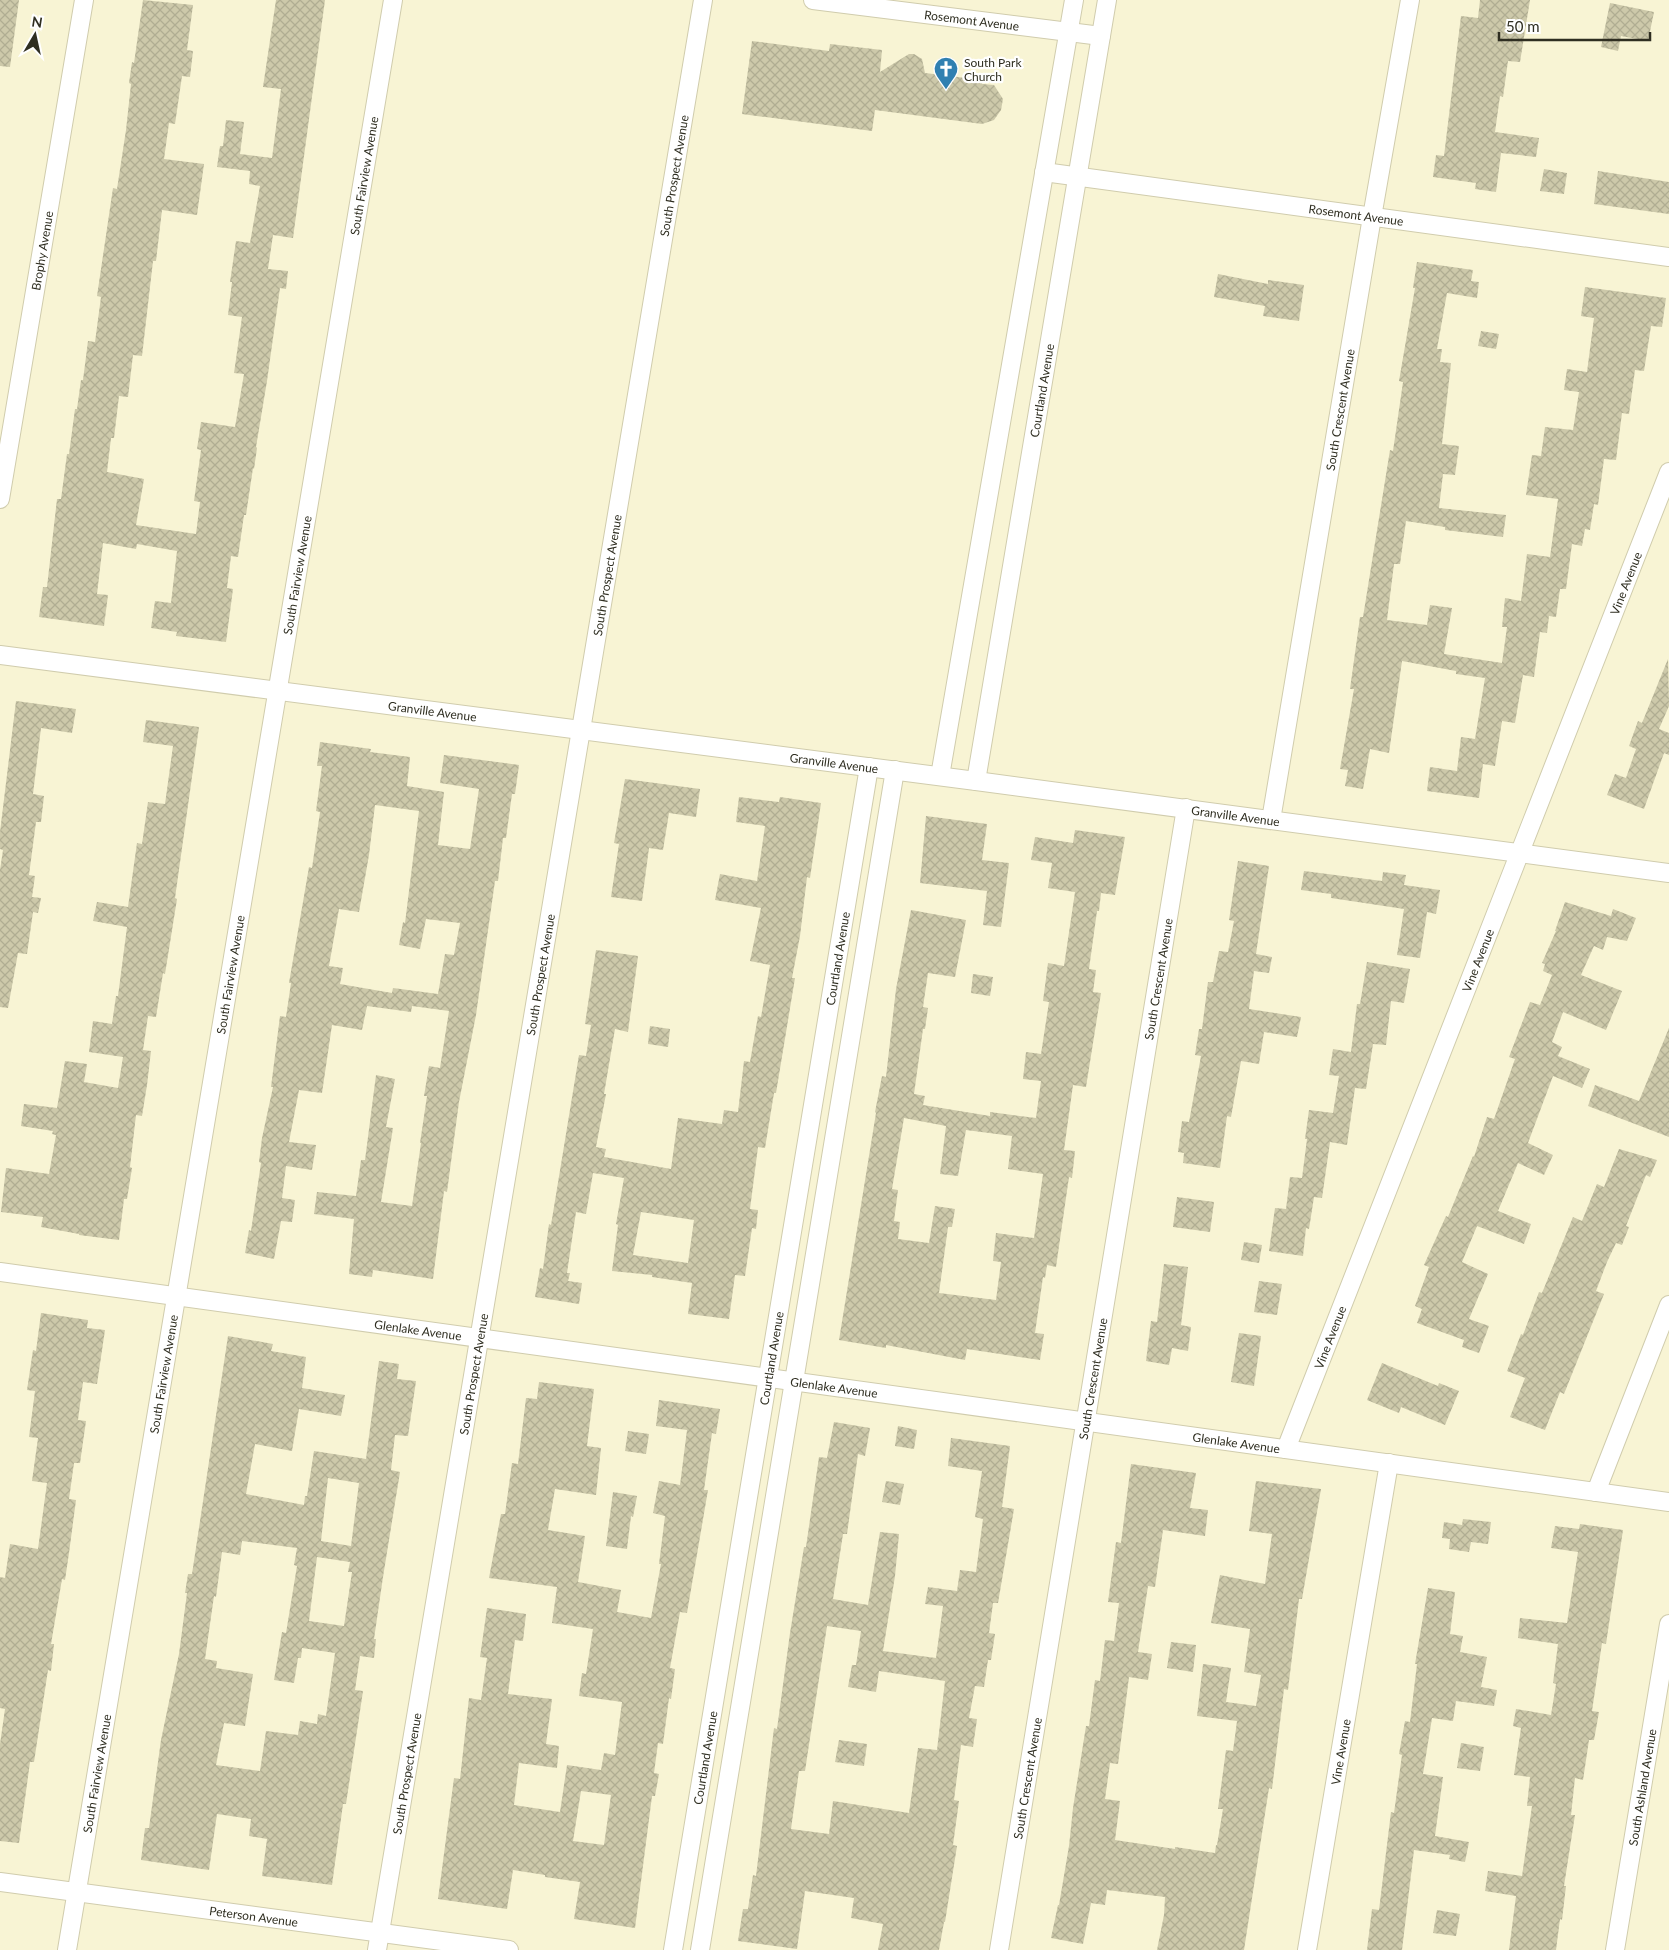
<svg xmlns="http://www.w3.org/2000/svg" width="1669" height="1950" viewBox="0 0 1669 1950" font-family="Lato,sans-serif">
	<defs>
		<pattern id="building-cross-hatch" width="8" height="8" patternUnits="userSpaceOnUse" patternTransform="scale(1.25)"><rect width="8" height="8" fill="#cdc9aa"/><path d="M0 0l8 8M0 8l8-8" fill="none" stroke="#b0ad92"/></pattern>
	</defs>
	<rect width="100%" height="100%" fill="#f8f4d4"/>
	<g fill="url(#building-cross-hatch)" fill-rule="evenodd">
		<path d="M0,0H19L10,67L0,66Z"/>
		<path d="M143,0L193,5L187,50L193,51L190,77L182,76L175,124L169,123L164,159L204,164L197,215L162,210L156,261H153L142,356L133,355L128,397L119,396L114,438H111L107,472L144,479L136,525L196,534L200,502L194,501L201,450L197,449L201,422L235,427L244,374L234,373L242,317L228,315L232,282H230L236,241L250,243L260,186L249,184L250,171L217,167L220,146H223L226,120L244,122L240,154L272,158L281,89L263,87L276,0H325L293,238L273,235L268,269L288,271L286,289L280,288L267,381L256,447L257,448L254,469L253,468L246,515H244L238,557L231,556L227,588L233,589L226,642L176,636L177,632L151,628L155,601L171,603L177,551L137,544L136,549L103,543L97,594L108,595L104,626L39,617L43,587H47L57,499H61L67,454H69L75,409H77L81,380H83L88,341L95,342L101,297L97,296L113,188L117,189L126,130L131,84L129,83L132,62L134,63Z"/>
		<path d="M1480,0H1530L1520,62L1508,61L1503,97L1500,96L1495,132L1539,138L1536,157L1501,153L1496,192L1475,189L1476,183L1433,177L1436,155L1444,156L1461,16L1478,18Z"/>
		<path d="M1610,3L1654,12L1648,41L1621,36L1618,51L1601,47Z"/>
		<path d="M752,41L829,51L830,44L882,50L880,72L909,54H914L922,59L925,73L983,80L982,84L994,85L1003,99L1001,110L994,120L982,124L875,110L872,131L742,114Z"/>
		<path d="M1544,169L1567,173L1564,194L1540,191Z"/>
		<path d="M1598,171L1669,182V214L1594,204Z"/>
		<path d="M1417,262L1473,270L1471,281L1479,282L1477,298L1447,293L1437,349H1442L1440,362L1451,363L1442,444L1459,446L1455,475L1443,474L1439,508L1506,515L1503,537L1445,530V527L1406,521L1400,564H1394L1387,620L1427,625L1430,605L1452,608L1444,654L1502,663L1507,627H1502L1505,598L1521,601L1527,554L1550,557L1558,499L1526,495L1532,455L1541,456L1545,427L1573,430L1579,392L1564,390L1567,369L1587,372L1594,318L1581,316L1585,287L1666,298L1662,327L1651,326L1644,371L1635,370L1629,414L1622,413L1616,460L1604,459L1598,505L1594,504L1590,530L1585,529L1582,546L1572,544L1566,589H1560L1556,617L1549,616L1547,633L1540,632L1534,677L1523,675L1515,723L1502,721L1495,766L1483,764L1479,798L1427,791L1430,767L1457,771L1461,737L1475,739L1485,678L1456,674V671L1402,661L1389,753L1370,749L1363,789L1345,786L1348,770L1340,769L1354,689H1350L1360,617H1363L1390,450L1393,451L1403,382L1399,381L1415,288H1413Z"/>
		<path d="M1218,274L1268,284V280L1304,285L1299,321L1263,316L1265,306L1214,297Z"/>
		<path d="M1481,331L1499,334L1496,349L1478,346Z"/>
		<path d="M1668,659L1669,706L1659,729L1669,733V755L1664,753L1644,809L1607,795L1615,774L1626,778L1636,749L1629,746L1638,721L1642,723Z"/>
		<path d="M16,701L76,709L72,733L41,728L33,794L44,796L41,822H36L29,875L35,876L32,897L41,898L38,913L33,912L27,954L18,953L8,1008L0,1007V870L3,850L0,849V832Z"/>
		<path d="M146,720L199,727L175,898L177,899L165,974L163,973L156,1017L148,1016L143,1050L151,1051L147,1085L142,1116L136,1115L130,1167L132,1168L127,1199H124L119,1240L79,1235V1234L41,1227L43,1217L1,1212L6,1168L49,1174L56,1135L52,1134L53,1131L21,1126L24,1104L57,1108L65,1061L87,1064L84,1082L118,1088L123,1057L89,1052L93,1021L112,1024L116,996H118L127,927L93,921L97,902L128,907L137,843L142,844L148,802L165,804L173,746L143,742Z"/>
		<path d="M320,742L371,749L370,752L410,757L407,786L444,792L438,845L470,849L479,789L440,783L444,755L519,765L515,794H512L506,838H503L498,881H495L476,1015L459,1102L447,1192L444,1191L433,1279L373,1270L372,1277L349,1274L354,1219L314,1214L317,1192L356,1196L361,1160H365L376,1075L395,1079L386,1127L393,1128L381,1202L412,1206L421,1143H420L427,1096H424L429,1066L440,1068L449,1011L412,1006L411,1012L367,1006L362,1030L332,1025L322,1093L299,1090L289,1142L316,1145L312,1170L286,1166L282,1198L295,1200L292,1222L281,1221L274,1259L245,1253L249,1230L251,1231L261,1163L259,1162L262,1138L273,1087H271L280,1016L286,1017L291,983H289L309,867L312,868L320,812L316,811L322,766H317ZM375,805L419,811L405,923L403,922L399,945L420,949L426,919L460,923L454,955L445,954L438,994L393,988L392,993L340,984L343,968L329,966L339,909L359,912L369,855Z"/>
		<path d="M625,779L700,789L696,817L669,813L663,850L649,848L642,901L611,897L619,844L614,843Z"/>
		<path d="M739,797L779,802L780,797L821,803L810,878L807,877L800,936L792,978H795L776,1093H774L765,1148L758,1147L750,1209L758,1210L756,1229L752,1228L745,1276L735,1275L729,1319L688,1314L692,1283L652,1277V1275L612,1271L618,1225L616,1224L624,1178L593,1173L586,1214L576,1212L567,1273H570L568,1281L582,1283L579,1304L535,1297L540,1268L543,1269L549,1224L551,1225L579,1055L586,1056L591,1025L585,1024L596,950L638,956L628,1032L615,1029L604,1094H606L596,1147L606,1149L604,1157L671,1169L678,1118L722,1124L724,1110L738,1112L744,1061L750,1062L758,1016L761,1017L770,965L750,961L761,908L715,900L720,874L757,881L765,826L736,822ZM641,1212L694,1220L688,1263L633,1255Z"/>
		<path d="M926,816L987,824L982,860L1009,863L1001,927L983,925L987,891L920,883Z"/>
		<path d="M1075,830L1125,837L1115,895L1101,893L1099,911H1097L1089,969L1096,970L1093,992L1101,993L1086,1087L1073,1085L1064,1150L1075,1151L1072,1178L1069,1177L1056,1267L1047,1265L1045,1278L1043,1277L1035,1333L1044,1334L1040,1360L967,1349L965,1360L886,1345V1348L839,1340L876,1113L875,1112L882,1076L886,1077L896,989L911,910L966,920L955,977L928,973L923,1007L928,1008L925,1029H923L914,1094L925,1096L923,1105L990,1116V1112L1036,1118L1041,1081L1023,1079L1026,1052L1041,1054L1049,1002L1043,1001L1048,963L1064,966L1075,892L1048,888L1052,863L1031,860L1035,837L1073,843ZM904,1118L946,1126L940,1174L958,1176L966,1130L1012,1136L1008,1169L1043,1174L1034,1238L996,1233L993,1261L1001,1262L996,1300L939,1293L948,1227H952L955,1209L935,1206L929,1243L898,1239L900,1222L894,1221L898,1190L892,1189Z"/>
		<path d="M1238,861L1269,866L1256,954L1272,957L1269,973L1254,971L1249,1009L1301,1017L1297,1037L1264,1032L1259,1064L1241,1061L1231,1117L1227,1116L1220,1168L1183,1163L1184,1153L1178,1152L1182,1121L1189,1122L1201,1056L1195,1055L1199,1029H1202L1208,982H1213L1219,951L1228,952L1234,921L1229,920Z"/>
		<path d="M1304,871L1382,881L1383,872L1406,875L1404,885L1440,890L1436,914L1427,912L1420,958L1397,955L1404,909L1331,898V894L1301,890Z"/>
		<path d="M1565,902L1611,916L1613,909L1636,918L1627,941L1607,937L1603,950L1594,946L1581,975L1622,991L1606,1030L1563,1012L1552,1042L1562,1047L1558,1056L1590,1069L1582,1088L1553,1076L1528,1143L1553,1155L1544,1175L1518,1163L1498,1211L1531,1224L1524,1244L1477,1226L1462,1262L1488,1274L1469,1319L1489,1326L1479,1353L1462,1347L1464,1340L1417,1323L1422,1309L1415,1306L1429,1267L1424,1265L1446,1216L1448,1217L1473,1156L1474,1157L1487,1117L1494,1119L1515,1059L1509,1057L1530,1002L1540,1005L1552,975L1543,971L1545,964L1542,963L1556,931H1555Z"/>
		<path d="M1367,962L1410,969L1404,1003L1391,1001L1386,1045L1373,1044L1366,1089L1355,1088L1347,1145L1330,1142L1322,1198L1314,1197L1309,1229L1306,1228L1303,1256L1269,1251L1275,1208L1286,1209L1290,1177L1302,1178L1307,1139H1305L1309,1110L1333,1113L1339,1076L1329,1075L1333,1049L1351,1052L1357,1004H1360Z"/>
		<path d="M973,974L993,977L990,996L971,993Z"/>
		<path d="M650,1026L670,1029L668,1047L648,1044Z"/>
		<path d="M1669,1028V1137L1588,1106L1595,1085L1639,1101Z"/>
		<path d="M1619,1149L1657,1160L1650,1177L1646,1175L1626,1226L1629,1227L1622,1245L1616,1243L1607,1262L1596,1291L1604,1294L1564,1394L1560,1392L1545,1430L1510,1417L1525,1378L1507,1371L1521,1334L1523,1335L1539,1292L1542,1293L1573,1217L1582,1221L1597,1184L1604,1187Z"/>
		<path d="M1177,1197L1214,1202L1210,1232L1173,1227Z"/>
		<path d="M1244,1242L1262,1245L1259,1263L1241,1260Z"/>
		<path d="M1164,1264L1188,1267L1181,1325L1191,1327L1188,1351L1172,1348L1169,1365L1146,1361L1151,1321L1157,1322Z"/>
		<path d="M1259,1281L1282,1284L1277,1315L1254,1312Z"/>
		<path d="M41,1313L88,1320L87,1328L105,1330L97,1384L83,1382L78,1420L86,1421L80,1463H74L69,1499L76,1500L69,1553L65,1580L62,1579L51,1644H54L51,1671L48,1670L34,1762H30L19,1843L0,1841V1744L5,1709L0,1708V1577L5,1578L10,1544L38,1549L47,1483L32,1481L38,1438L29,1437L35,1391L27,1390L33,1350L36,1351Z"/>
		<path d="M1239,1333L1261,1336L1254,1386L1231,1382Z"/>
		<path d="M228,1336L273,1344L271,1351L306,1357L302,1388L345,1395L341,1416L299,1409L292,1451L255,1444L246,1494L304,1505L305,1496H307L314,1451L366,1459L379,1361L399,1364L397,1379L416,1381L408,1436L395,1435L391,1470L400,1472L383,1577L374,1639H376L374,1658L360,1656L355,1690L363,1691L346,1804H343L332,1885L262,1876L267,1839L249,1836L251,1819L217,1814L209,1870L141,1860L145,1828H149L161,1740L179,1654L187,1593H185L188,1574H192ZM328,1478L359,1483L351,1546L321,1541ZM242,1541L297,1548L294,1565L297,1566L286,1633L282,1632L274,1680L294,1683L298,1658H301L302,1648L335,1653L326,1716L318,1714L317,1724L300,1721L298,1735L266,1731L260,1771L216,1765L224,1723L245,1726L253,1674L216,1668L217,1661L205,1659L214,1596L216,1597L222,1552L240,1555ZM317,1557L350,1562L348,1572H352L344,1626L309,1621Z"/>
		<path d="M1382,1363L1438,1386L1439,1383L1459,1391L1445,1425L1401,1407L1399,1413L1367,1400Z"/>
		<path d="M539,1382L594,1389L587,1446L601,1448L596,1495L555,1489L548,1530L585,1536L578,1582L621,1590L617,1612L651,1618L661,1564H659L665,1516L653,1513L659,1481L680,1485L687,1430L656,1426L659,1400L720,1409L716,1434L712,1433L704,1490H708L687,1613L680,1612L670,1668L675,1669L671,1699L669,1698L663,1744L658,1743L654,1773L659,1774L655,1796H652L635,1928L574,1919L580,1882L545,1877V1875L513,1870L507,1909L438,1899L454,1778L460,1779L469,1698L481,1700L487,1658L480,1657L487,1608L526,1614L523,1641L515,1640L508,1694L552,1699L546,1744L559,1746L557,1768L519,1763L514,1805L560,1812L567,1765L601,1770L604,1753L615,1755L622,1702L579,1696L582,1673L586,1674L593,1629L552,1623L557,1587L489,1578L501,1514H505L512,1463L518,1464L526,1398L537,1399ZM581,1791L611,1795L604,1845L573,1841Z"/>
		<path d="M834,1422L870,1428L865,1456L858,1454L847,1534H843L833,1599L868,1605L880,1532L899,1534L895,1576L883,1651L936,1658L943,1606L925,1604L928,1587L957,1591L960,1570L976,1572L983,1519L975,1517L982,1471L948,1466L951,1438L1010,1446L1002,1507L1014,1509L998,1603H993L989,1633L995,1634L991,1660H988L984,1687L975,1686L969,1718L977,1719L973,1747L961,1745L954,1800L959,1801L953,1845L957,1846L945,1922H944L939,1950H878L883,1924L851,1918L854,1898L805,1891L797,1949L738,1941L743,1909H748L753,1875L756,1876L774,1728L777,1729L790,1633L804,1547H806L819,1457L827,1458ZM827,1626L861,1631L856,1665H852L848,1687L876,1692L879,1671L945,1681L937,1750L918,1748L909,1813L833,1801L829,1834L791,1829L799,1771H805Z"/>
		<path d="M898,1426L917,1430L914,1449L895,1446Z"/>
		<path d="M628,1431L649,1434L646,1454L625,1451Z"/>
		<path d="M1131,1464L1196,1473L1190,1508L1208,1510L1205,1536L1163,1530L1155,1587L1148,1586L1138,1652L1152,1654L1148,1680L1129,1677L1118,1764L1110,1763L1105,1799L1120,1801L1115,1840L1175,1849V1847L1215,1853L1216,1845H1217L1223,1809H1218L1226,1750L1233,1751L1237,1721L1197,1716L1203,1664L1231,1668L1226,1702L1256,1706L1261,1675L1244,1672L1250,1629L1211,1623L1220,1575L1265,1584L1272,1534L1249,1531L1256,1481L1321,1489L1302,1599H1299L1288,1690L1284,1689L1272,1789L1269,1788L1244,1950H1157L1164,1915L1165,1897L1107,1890L1105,1905L1091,1903L1083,1944L1051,1938L1058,1905H1059L1069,1846L1073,1808L1086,1726H1089L1095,1680L1100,1681L1105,1640L1114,1641L1119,1603L1108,1602L1116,1542L1121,1543Z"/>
		<path d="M886,1481L904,1484L900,1505L882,1502Z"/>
		<path d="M613,1492L637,1496L633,1517L631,1516L627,1549L606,1546Z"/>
		<path d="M1463,1519L1491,1522L1488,1544L1471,1542L1469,1552L1449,1549L1450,1539L1442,1538L1444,1522L1462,1525Z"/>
		<path d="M1580,1524L1623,1530L1606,1644L1602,1643L1592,1711L1599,1712L1594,1740H1589L1583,1780L1575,1778L1571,1815H1575L1564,1886H1566L1562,1920L1560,1919L1556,1950H1509L1516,1896L1485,1891L1488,1871L1522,1876L1532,1806H1527L1530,1777L1514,1775L1521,1728L1513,1726L1516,1709L1551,1715L1556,1684L1553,1683L1558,1644L1518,1638L1520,1618L1567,1623L1578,1552L1551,1548L1555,1526L1579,1529Z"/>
		<path d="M1428,1588L1455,1592L1450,1634L1463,1636L1460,1652L1487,1657L1481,1687L1497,1690L1494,1706L1456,1701L1453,1721L1432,1718L1423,1774L1443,1777L1435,1836L1469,1842L1465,1862L1449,1859L1450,1855L1414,1850L1402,1950H1367L1372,1909L1379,1910L1391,1812L1394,1813L1402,1755L1399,1754L1405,1721L1410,1722L1417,1664H1415Z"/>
		<path d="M1171,1642L1196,1645L1193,1672L1167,1668Z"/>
		<path d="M839,1740L867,1744L864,1766L835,1762Z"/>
		<path d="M1461,1743L1484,1747L1480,1771L1457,1768Z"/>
		<path d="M1437,1910L1460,1914L1456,1936L1433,1933Z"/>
	</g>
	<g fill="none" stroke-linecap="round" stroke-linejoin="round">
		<defs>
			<g id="street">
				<path id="s1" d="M813,0L1101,36"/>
				<path id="s2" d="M1044,172L1669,257"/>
				<path id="s3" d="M0,499L84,0"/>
				<path id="s4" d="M0,655L976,781L1669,873"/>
				<path d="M940,776L1074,0"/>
				<path id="s5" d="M976,781L1107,0"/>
				<path id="s6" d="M1271,820L1372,217L1410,0"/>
				<path id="s7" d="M0,1272L1669,1502"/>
				<path id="s8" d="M1286,1449L1669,472"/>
				<path d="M1596,1492L1669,1305"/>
				<path id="s9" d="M0,1882L509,1950"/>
				<path id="s10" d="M67,1950L393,0"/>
				<path id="s11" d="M377,1950L703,0"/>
				<path id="s12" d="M673,1950L869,767"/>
				<path d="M700,1950L895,770"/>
				<path id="s13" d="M999,1950L1186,808"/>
				<path id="s14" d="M1307,1950L1389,1463"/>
				<path id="s15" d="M1615,1950L1669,1624"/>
			</g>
		</defs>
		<use href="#street" stroke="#d0ccad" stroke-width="20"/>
		<use href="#street" stroke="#fff" stroke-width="18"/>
	</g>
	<defs>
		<symbol id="church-pin" viewBox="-11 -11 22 30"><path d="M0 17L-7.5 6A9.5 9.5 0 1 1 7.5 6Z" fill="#3080b1" stroke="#fff"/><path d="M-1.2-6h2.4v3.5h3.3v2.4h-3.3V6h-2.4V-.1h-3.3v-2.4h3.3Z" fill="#fff"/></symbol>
	</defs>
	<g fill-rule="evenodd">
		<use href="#church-pin" x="932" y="55" width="28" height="38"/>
	</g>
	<g text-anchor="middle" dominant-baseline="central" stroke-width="4.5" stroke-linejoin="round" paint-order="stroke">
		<g font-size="12" fill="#2f2e21" stroke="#fff">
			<text stroke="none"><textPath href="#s1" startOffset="160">Rosemont Avenue</textPath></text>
			<text stroke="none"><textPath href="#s10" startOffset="1799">South Fairview Avenue</textPath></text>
			<text stroke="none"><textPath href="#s11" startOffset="1799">South Prospect Avenue</textPath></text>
			<text stroke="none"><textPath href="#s2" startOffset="315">Rosemont Avenue</textPath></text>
			<text stroke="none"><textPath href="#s3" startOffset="252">Brophy Avenue</textPath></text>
			<text stroke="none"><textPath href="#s5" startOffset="396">Courtland Avenue</textPath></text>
			<text stroke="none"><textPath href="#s6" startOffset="416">South Crescent Avenue</textPath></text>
			<text stroke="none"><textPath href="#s10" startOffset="1394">South Fairview Avenue</textPath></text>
			<text stroke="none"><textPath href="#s11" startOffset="1394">South Prospect Avenue</textPath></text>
			<text stroke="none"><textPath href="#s8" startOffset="930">Vine Avenue</textPath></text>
			<text stroke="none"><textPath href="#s4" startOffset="436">Granville Avenue</textPath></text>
			<text stroke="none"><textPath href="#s4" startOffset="841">Granville Avenue</textPath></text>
			<text stroke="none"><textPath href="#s4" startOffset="1246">Granville Avenue</textPath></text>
			<text stroke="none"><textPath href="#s12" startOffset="1005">Courtland Avenue</textPath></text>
			<text stroke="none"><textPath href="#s8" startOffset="525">Vine Avenue</textPath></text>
			<text stroke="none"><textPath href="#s10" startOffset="989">South Fairview Avenue</textPath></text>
			<text stroke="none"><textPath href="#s11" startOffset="989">South Prospect Avenue</textPath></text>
			<text stroke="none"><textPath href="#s13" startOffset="984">South Crescent Avenue</textPath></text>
			<text stroke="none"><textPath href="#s7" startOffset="422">Glenlake Avenue</textPath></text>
			<text stroke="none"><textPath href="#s8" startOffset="120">Vine Avenue</textPath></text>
			<text stroke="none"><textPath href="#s12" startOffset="600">Courtland Avenue</textPath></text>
			<text stroke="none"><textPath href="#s10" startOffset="584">South Fairview Avenue</textPath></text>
			<text stroke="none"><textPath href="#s11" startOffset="584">South Prospect Avenue</textPath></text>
			<text stroke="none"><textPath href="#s13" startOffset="579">South Crescent Avenue</textPath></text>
			<text stroke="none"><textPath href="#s7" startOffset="842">Glenlake Avenue</textPath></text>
			<text stroke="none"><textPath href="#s7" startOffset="1248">Glenlake Avenue</textPath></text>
			<text stroke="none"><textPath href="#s14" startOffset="201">Vine Avenue</textPath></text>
			<text stroke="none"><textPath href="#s12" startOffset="195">Courtland Avenue</textPath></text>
			<text stroke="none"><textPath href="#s10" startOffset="179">South Fairview Avenue</textPath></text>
			<text stroke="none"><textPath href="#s11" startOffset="179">South Prospect Avenue</textPath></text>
			<text stroke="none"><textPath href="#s13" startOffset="174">South Crescent Avenue</textPath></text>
			<text stroke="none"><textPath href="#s15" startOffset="165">South Ashland Avenue</textPath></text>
			<text stroke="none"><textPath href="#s9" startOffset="256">Peterson Avenue</textPath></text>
		</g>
		<g font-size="12" fill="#2f2e21" stroke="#fff" text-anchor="start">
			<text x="964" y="62">South Park<tspan x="964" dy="14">Church</tspan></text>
		</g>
	</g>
	<g transform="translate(35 35) rotate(9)" stroke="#ffffff" stroke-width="4" paint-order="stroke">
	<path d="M0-4L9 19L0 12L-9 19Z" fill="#2f2e21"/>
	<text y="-8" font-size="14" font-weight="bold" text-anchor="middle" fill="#2f2e21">N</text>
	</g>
	<path d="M1499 32v8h151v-8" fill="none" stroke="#2f2e21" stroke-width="2.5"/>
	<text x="1506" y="32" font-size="15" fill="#2f2e21" stroke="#ffffff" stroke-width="4" paint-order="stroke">50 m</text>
</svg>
